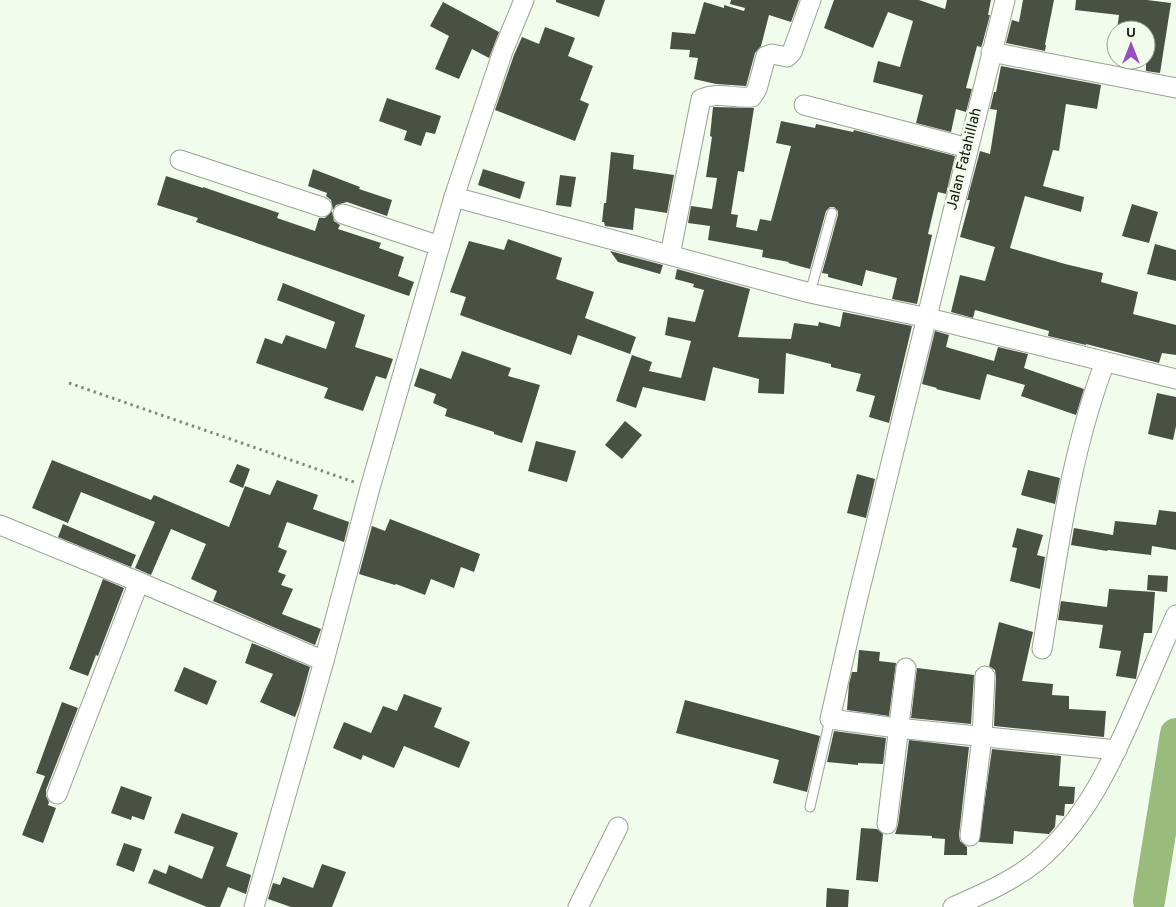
<svg xmlns="http://www.w3.org/2000/svg" width="1176" height="907" viewBox="0 0 1176 907" font-family="Overpass,sans-serif">
	<rect width="100%" height="100%" fill="#f2fcec"/>
	<g fill="none" stroke-linecap="round" stroke-linejoin="round">
		<path stroke="#98bc7b" stroke-width="32" d="M1149,901L1176,734"/>
	</g>
	<g fill="#495144">
		<path d="M556,0H605L599,17L556,2Z"/>
		<path d="M731,0H799L791,22L769,15L761,46L755,53L746,86L716,84L694,79L698,58L689,57L690,50L670,49L672,32L695,34L704,2L724,8V5L744,11L745,8L730,4Z"/>
		<path d="M834,0H919L945,9L947,0H991L988,15H990L982,45L981,47L977,46L966,88L972,89L966,112L956,109L951,132L916,123L923,95L873,82L878,61L900,67L913,21L888,12L873,48L824,28Z"/>
		<path d="M1023,0H1054L1045,45H1046L1045,51L1006,43L1012,20L1019,22Z"/>
		<path d="M1076,0H1147L1171,3L1160,73L1146,71V30H1117L1119,15L1075,10Z"/>
		<path d="M443,2L499,32L489,58L472,49L459,79L435,69L449,36L430,26Z"/>
		<path d="M545,27L575,38L568,56L593,66L580,100L589,104L575,141L495,110L514,55L522,37L539,44Z"/>
		<path d="M1001,66L1101,85L1097,109L1066,104L1059,151L1053,150L1043,186L1084,197L1081,212L1025,196L1010,248L1065,264L1103,273L1101,282L1138,292L1133,314L1176,325V355L1162,353L1159,363L1086,344V345L1048,336L1049,331L975,310L973,318L951,312L960,275L985,281L995,247L960,237L970,200H967L980,151L990,154L997,110L990,109L994,92H996Z"/>
		<path d="M387,98L441,116L435,134L426,132L421,146L404,140L407,131L379,121Z"/>
		<path d="M713,107L754,108L744,172L738,171L731,214L738,215L736,227L757,231L760,219L771,221L791,146L776,143L781,121L815,128L816,124L853,132L854,130L955,156L946,194L938,192L928,234L932,235L917,304L892,299L897,278L866,270L862,286L828,277V274L822,273L838,215V211L834,207H830L826,211L810,269L788,263L789,262L762,257L763,250L708,240L710,226L688,223L691,206L712,209L717,178L706,177L712,137L710,136Z"/>
		<path d="M611,152L634,155L633,169L674,175L667,213L635,208L633,230L605,226L604,222H602L604,203H606Z"/>
		<path d="M313,169L360,187L359,189L392,200L387,216L347,202L336,205L333,210L331,200L326,196L327,193L308,186Z"/>
		<path d="M483,169L525,182L520,199L478,185Z"/>
		<path d="M560,175L576,177L571,207L556,205Z"/>
		<path d="M166,176L203,188V187L279,213L277,218L315,231L319,218H325L332,211L334,221L340,225L338,229L381,243L379,248L404,257L398,276L414,282L409,296L196,222L198,218L157,205Z"/>
		<path d="M1132,204L1158,212L1149,243L1122,236Z"/>
		<path d="M508,239L562,258L556,279L594,292L585,318L636,337L630,354L578,335L571,355L460,315L466,297L450,292L469,241L504,250Z"/>
		<path d="M1155,244L1176,250V281L1147,274Z"/>
		<path d="M610,251L663,265L660,274L618,262Z"/>
		<path d="M677,269L750,289L738,337L791,339L794,323L818,326L819,322L840,327L843,312L912,326L889,423L869,417L875,396L856,391L861,374L831,367V364L786,353L784,394L758,393L759,379L713,367L705,401L643,387L636,408L616,401L632,355L652,362L649,371L681,378L691,341L665,335L668,317L695,322L704,290L693,287L694,284L675,279Z"/>
		<path d="M283,283L365,315L355,347L393,359L386,379L376,376L363,411L324,398L328,388L256,363L265,338L282,344L286,335L326,349L335,322L277,300Z"/>
		<path d="M935,331L949,335L946,347L994,361L998,347L1028,354L1024,368L1084,389L1076,415L1021,396L1025,385L987,374L980,400L936,389L937,388L922,384Z"/>
		<path d="M462,351L511,368L508,376L540,385L522,443L494,434V432L445,416L447,409L433,403L436,394L414,386L420,368L451,379Z"/>
		<path d="M1157,393L1176,397V426L1173,440L1148,434Z"/>
		<path d="M625,421L642,435L622,459L605,445Z"/>
		<path d="M536,441L576,451L567,482L528,471Z"/>
		<path d="M52,460L151,500L154,495L229,527L245,486L270,495L277,480L318,495L313,509L349,522L344,542L287,522L278,547L287,551L278,572L286,575L281,585L293,589L282,614L321,629L315,645L213,601L217,591L191,579L206,544L171,529L151,575L135,568L155,522L81,492L68,523L32,508Z"/>
		<path d="M237,464L250,469L243,488L229,482Z"/>
		<path d="M1028,470L1060,478L1055,504L1021,495Z"/>
		<path d="M857,474L875,479L866,518L847,513Z"/>
		<path d="M1159,510L1176,512V550L1152,546L1151,555L1108,550L1107,551L1071,545L1074,528L1113,535L1115,521L1156,525Z"/>
		<path d="M390,519L480,554L474,572L461,567L454,588L431,579L425,595L396,584L395,585L359,574L372,526L385,531Z"/>
		<path d="M63,524L136,555L131,567L58,537Z"/>
		<path d="M1017,528L1043,535L1037,555L1045,557L1040,589L1010,581L1017,548L1012,547Z"/>
		<path d="M1148,575L1168,576L1167,592L1147,590Z"/>
		<path d="M103,579L124,588L98,656L96,655L88,676L69,669Z"/>
		<path d="M1109,589L1155,592L1152,633H1144L1136,679L1116,676L1121,651L1099,648L1103,625L1058,620L1061,601L1107,607Z"/>
		<path d="M999,622L1033,632L1022,681L1053,684L1052,695L1069,696V709L1106,711L1104,737L994,726L996,677L995,670L989,666Z"/>
		<path d="M252,643L310,667L300,704L295,717L260,702L273,674L245,663Z"/>
		<path d="M859,650L880,652L879,661L896,663L889,716L847,710L849,684L852,672H857Z"/>
		<path d="M184,667L217,681L207,705L174,691Z"/>
		<path d="M917,668L974,675L971,724L911,718Z"/>
		<path d="M404,694L442,708L434,727L470,742L459,768L404,746L394,768L363,755L361,760L333,748L344,722L371,733L383,706L397,711Z"/>
		<path d="M685,700L820,736L807,792L773,783L779,760L676,733Z"/>
		<path d="M62,702L78,708L46,790V796L49,802L48,805L56,808L43,843L22,835L45,776L36,773Z"/>
		<path d="M834,731L886,738L883,764L858,763V765L827,762Z"/>
		<path d="M909,740L969,747L959,835L960,841L967,847V855H944L945,839L932,838V836L895,834L898,825Z"/>
		<path d="M992,749L1061,756L1059,786L1075,787L1074,802L1073,804H1065L1064,816L1056,815L1055,827L1049,834L1014,831L1013,844L979,842Z"/>
		<path d="M121,786L152,797L144,820L132,816L131,820L111,813Z"/>
		<path d="M182,813L238,833L226,866L251,875L246,894L228,887L220,907H207L148,883L154,869L166,874L169,865L202,879L214,847L174,833Z"/>
		<path d="M861,828L877,829L883,834L878,882L856,880Z"/>
		<path d="M124,843L142,849L134,872L116,865Z"/>
		<path d="M322,864L346,872L332,907H291L268,899L273,883L280,885L283,877L313,888Z"/>
		<path d="M827,888L849,890L848,907H826Z"/>
	</g>
	<g fill="none" stroke-linecap="round" stroke-linejoin="round">
		<defs>
			<g id="service">
				<path d="M810,293L832,213"/>
				<path d="M810,807L830,719"/>
			</g>
			<g id="minor">
				<path d="M1005,0L856,605L830,719L897,728L1117,750"/>
				<path d="M991,52L1176,88"/>
				<path d="M804,105L968,148"/>
				<path d="M180,160L322,207"/>
				<path d="M454,197L810,293L928,318L1176,379"/>
				<path d="M343,214L440,246"/>
				<path d="M670,255L701,99C719,91 733,99 752,97L757,89L766,56L772,54L787,57L792,52L811,0"/>
				<path d="M0,525L139,582L324,661"/>
				<path d="M1042,649C1058,552 1070,454 1105,362"/>
				<path d="M57,794L139,582"/>
				<path d="M887,824L906,668"/>
				<path d="M970,836L982,736L985,676"/>
				<path d="M254,907L324,661L370,488L454,197L503,51L524,0"/>
				<path d="M578,907L618,827"/>
				<path d="M953,907C982,894 1011,882 1036,862C1086,821 1113,760 1138,702C1151,673 1163,644 1176,615"/>
			</g>
		</defs>
		<use href="#service" stroke="#98a192" stroke-width="11"/>
		<use href="#minor" stroke="#98a192" stroke-width="21"/>
		<path stroke="#848a7f" stroke-width="3" stroke-dasharray="2.5 4" stroke-linecap="butt" d="M69,383L354,482"/>
		<use href="#service" stroke="#fff" stroke-width="9"/>
		<use href="#minor" stroke="#fff" stroke-width="19"/>
	</g>
	<g text-anchor="middle" dominant-baseline="central" stroke-width="5" stroke-linejoin="round" paint-order="stroke">
		<g font-size="15" fill="#131610" stroke="#f2fcec">
			<text transform="translate(965 159) rotate(-76)">Jalan Fatahillah</text>
		</g>
	</g>
	<g transform="translate(1131 45)"><circle r="24" fill="#f2fcec" stroke="#99a094"/>
	<path d="M0-4L9 19L0 12L-9 19Z" fill="#984ec1"/>
	<text y="-8" font-size="14" font-weight="bold" text-anchor="middle" fill="#131610">U</text>
	</g>
</svg>
